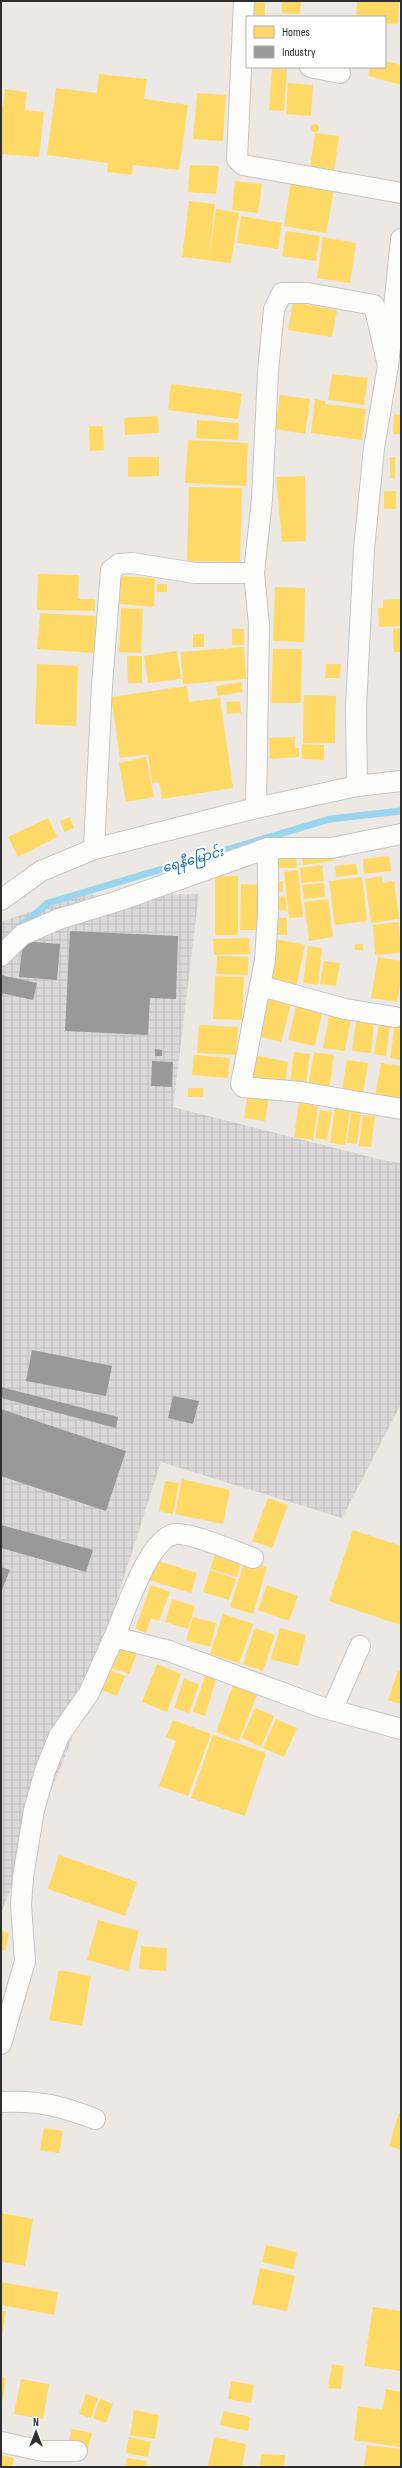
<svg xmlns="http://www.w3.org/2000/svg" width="402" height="2468" viewBox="0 0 402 2468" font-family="'Sofia Sans Condensed','Noto Sans Myanmar',sans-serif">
	<defs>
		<pattern id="industrial-grid" width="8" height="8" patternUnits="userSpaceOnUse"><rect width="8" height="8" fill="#dcd9db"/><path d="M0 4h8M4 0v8" fill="none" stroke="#bdbbbc"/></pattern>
	</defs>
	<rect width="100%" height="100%" fill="#ece8e4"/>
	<path fill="url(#industrial-grid)" d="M199,894L173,1107L382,1160L401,1163V1404L342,1518L161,1462L70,1744L1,1913V922L79,895Z"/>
	<g fill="#ffd966">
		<path d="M282,1H301L300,14L282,13Z"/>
		<path d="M357,1H399L398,24L385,23V17H356Z"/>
		<path d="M249,2L265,3V17H248Z"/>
		<path d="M385,61L401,65V85L368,76L370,67H385Z"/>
		<path d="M272,68L287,69L284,111L269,110Z"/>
		<path d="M99,74L147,79L144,99L188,105L179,170L133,165L132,175L107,172L108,163L47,155L56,88L97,93Z"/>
		<path d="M288,83L313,85L311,116L286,114Z"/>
		<path d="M5,89L27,92L25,110L44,112L39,157L1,154V107H3Z"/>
		<path d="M197,93L226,95L223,141L193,139Z"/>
		<circle cx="315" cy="128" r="4"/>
		<path d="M315,133L339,136L334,171L310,168Z"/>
		<path d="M190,165L219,166L216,194L188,192Z"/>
		<path d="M235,181L262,184L258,213L232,210Z"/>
		<path d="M291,181L334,188L326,233L284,226Z"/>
		<path d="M189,201L215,204L209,258L216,209L239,213L231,263L182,257Z"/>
		<path d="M241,216L282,223L278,249L237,243Z"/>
		<path d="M286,231L320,236L316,261L282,256Z"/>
		<path d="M323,237L356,243L350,283L317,278Z"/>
		<path d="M293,302L337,310L332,337L288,330Z"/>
		<path d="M332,374L368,378L364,405L328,400Z"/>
		<path d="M171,384L242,393L238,419L168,410Z"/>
		<path d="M280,395L310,399L305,434L275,429Z"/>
		<path d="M315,399L325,401V404L366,409L362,440L311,433Z"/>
		<path d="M394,414L401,415V434H393Z"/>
		<path d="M158,416L159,433L125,435L124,418Z"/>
		<path d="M197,420L239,423L238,440L196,438Z"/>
		<path d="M89,426H103L104,450L90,451Z"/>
		<path d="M188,440L248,443L246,486L185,483Z"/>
		<path d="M128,457H159V476L128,477Z"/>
		<rect x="390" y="457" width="5" height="21"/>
		<path d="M305,476L306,541L282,542L276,477Z"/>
		<path d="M189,487L242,488L240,562L187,561Z"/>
		<rect x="384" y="491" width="12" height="18"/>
		<path d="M38,574L79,575L78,599H95V611L37,610Z"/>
		<path d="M121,576L155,578L154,607L119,604Z"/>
		<rect x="157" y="584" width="10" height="8"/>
		<path d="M275,587L305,588L304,642L273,641Z"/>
		<path d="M401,599V626L379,627L378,608H383V600Z"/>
		<path d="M121,608L143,609L141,653L119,652Z"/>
		<path d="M40,613L96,616L94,653L37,649Z"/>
		<path d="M401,628V652H394L393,629Z"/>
		<rect x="232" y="629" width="12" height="16"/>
		<rect x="193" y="634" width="11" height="13"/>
		<path d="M244,647L246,679L183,684L181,652Z"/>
		<path d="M273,649H302L301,703H271Z"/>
		<path d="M177,651L181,679L148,683L144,656Z"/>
		<path d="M127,656H142V683H128Z"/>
		<path d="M37,664L78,666L76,726L35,724Z"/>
		<path d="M326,664H341L340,678H325Z"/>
		<path d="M241,682L243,692L218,696L216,686Z"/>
		<path d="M187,686L189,702L220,698L233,788L162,799L159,782L152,783L148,754L120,758L111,697Z"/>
		<path d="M304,695L336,696L335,743H303Z"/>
		<path d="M240,701L241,713L227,714L226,702Z"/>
		<path d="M295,737V748H299V757L270,759L269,738Z"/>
		<path d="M302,744L324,745V760L302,759Z"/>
		<path d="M146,757L154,797L126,802L119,763Z"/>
		<path d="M70,817L74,828L64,832L60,821Z"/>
		<path d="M48,818L57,837L18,857L8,837Z"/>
		<path d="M332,853L333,861L303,865L302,857Z"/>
		<path d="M389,856L391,871L364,874L363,859Z"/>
		<path d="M278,858H296L297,868H279Z"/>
		<path d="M356,864L358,874L336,877L335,866Z"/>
		<path d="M322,865L324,881L302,883L300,868Z"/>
		<path d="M298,870L303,917L289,918L284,872Z"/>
		<rect x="215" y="876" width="23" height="59"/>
		<path d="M382,876V883L394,881L399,919L371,923L365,879Z"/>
		<path d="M362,877L367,921L335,925L329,881Z"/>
		<path d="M276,881H283V892H277Z"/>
		<path d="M324,883L325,897L304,899L302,885Z"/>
		<path d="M241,884L263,885V930H240Z"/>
		<path d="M285,896L287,910L277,911L276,897Z"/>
		<path d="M328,899L333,937L309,941L304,902Z"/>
		<rect x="275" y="918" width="12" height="17"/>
		<path d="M399,922L401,953L375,955L373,925Z"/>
		<path d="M249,938L250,954L214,955L213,939Z"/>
		<path d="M276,939L305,945L296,987L268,981Z"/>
		<path d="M355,944H363V950H354Z"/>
		<path d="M308,946L322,948L318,985L303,983Z"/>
		<path d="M217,956L248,957V975L216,974Z"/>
		<path d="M378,957L401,961V981L397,1002L371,998Z"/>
		<path d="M324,961L340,963L336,986L320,984Z"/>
		<path d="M215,976L244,977L242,1020L213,1019Z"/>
		<path d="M267,997L291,1004L281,1042L257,1036Z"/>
		<path d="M297,1002L323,1008L315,1046L288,1040Z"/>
		<path d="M329,1015L351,1019L345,1051L323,1048Z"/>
		<path d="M356,1020L374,1022L371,1053L352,1051Z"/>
		<path d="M379,1024L390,1026L386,1056L374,1054Z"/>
		<path d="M395,1024H401V1060L390,1058Z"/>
		<path d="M199,1025L238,1027L236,1055L197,1053Z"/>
		<path d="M294,1052L310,1054L306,1084L290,1082Z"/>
		<path d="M314,1052L334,1055L329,1090L308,1087Z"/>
		<path d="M194,1055L230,1058L228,1078L192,1075Z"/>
		<path d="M255,1055L288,1062L285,1082L251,1077Z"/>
		<path d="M347,1060L368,1063L362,1098L341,1095Z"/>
		<path d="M381,1063L401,1066V1101L375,1097Z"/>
		<rect x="188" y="1088" width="15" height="9"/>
		<path d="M248,1091L269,1094L265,1121L244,1118Z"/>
		<path d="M299,1103L318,1106L313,1140L294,1137Z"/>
		<path d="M335,1107L350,1109L345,1145L330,1143Z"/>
		<path d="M320,1110L332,1112L327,1140L315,1138Z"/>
		<path d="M351,1111L361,1113L357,1144L347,1143Z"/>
		<path d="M363,1115L375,1116L371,1147L359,1146Z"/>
		<path d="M182,1479L230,1490L223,1524L175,1514Z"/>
		<path d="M165,1481L179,1483L173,1514L159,1511Z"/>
		<path d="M268,1498L288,1505L272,1548L252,1541Z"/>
		<path d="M353,1530L401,1546V1625L329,1601Z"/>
		<path d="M216,1552L242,1560L237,1577L210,1569Z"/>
		<path d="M155,1560L197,1573L191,1593L149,1580Z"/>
		<path d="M245,1560L267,1567L253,1614L230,1607Z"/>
		<path d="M210,1570L236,1579L229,1600L203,1592Z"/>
		<path d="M151,1585L170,1592L159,1621L151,1618L146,1633L135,1629Z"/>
		<path d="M267,1585L298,1596L289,1621L258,1610Z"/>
		<path d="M172,1599L195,1606L188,1629L165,1622Z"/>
		<path d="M223,1614L253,1624L239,1663L210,1654Z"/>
		<path d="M193,1617L216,1623L210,1647L186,1640Z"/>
		<path d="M255,1628L275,1635L263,1671L243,1664Z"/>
		<path d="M280,1628L306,1635L298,1666L271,1659Z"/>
		<path d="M118,1646L137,1653L129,1674L111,1668Z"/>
		<path d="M157,1664L181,1674L167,1712L142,1702Z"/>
		<path d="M109,1670L125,1676L117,1696L102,1690Z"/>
		<path d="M398,1671L401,1672V1704L388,1700Z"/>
		<path d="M205,1676L216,1679L205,1716L193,1712Z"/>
		<path d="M184,1679L199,1684L189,1713L174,1708Z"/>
		<path d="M233,1685L257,1694L239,1741L216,1732Z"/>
		<path d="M255,1708L274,1716L261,1747L242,1738Z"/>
		<path d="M276,1719L297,1728L284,1757L263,1748Z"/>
		<path d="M173,1720L211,1734L188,1796L159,1786L176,1741L166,1737Z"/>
		<path d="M213,1735L266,1753L245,1816L191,1798Z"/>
		<path d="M59,1855L137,1882L125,1916L48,1889Z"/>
		<path d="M98,1920L139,1931L128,1971L87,1960Z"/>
		<path d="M1,1931L9,1933L5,1951L1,1950Z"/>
		<path d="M141,1946L167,1948L166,1971L139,1969Z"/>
		<path d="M59,1970L91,1976L82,2026L49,2020Z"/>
		<path d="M399,2113H401V2150L389,2146Z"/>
		<path d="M44,2128L63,2131L59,2153L40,2150Z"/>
		<path d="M1,2213L33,2219L25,2266L1,2262Z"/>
		<path d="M266,2245L297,2252L293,2269L262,2262Z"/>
		<path d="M260,2268L295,2276L287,2311L252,2304Z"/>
		<path d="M1,2282L58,2292L54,2315L1,2305Z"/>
		<path d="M373,2307L401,2311V2371L364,2366Z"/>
		<path d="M1,2311H6L2,2335H1Z"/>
		<path d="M332,2364L344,2366L341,2389L328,2388Z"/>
		<path d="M1,2377L6,2378L2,2403H1Z"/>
		<path d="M21,2379L49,2384L43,2419L14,2414Z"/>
		<path d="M231,2381L254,2385L251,2403L228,2399Z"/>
		<path d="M386,2389L401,2392V2447L354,2440L358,2406L383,2410Z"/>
		<path d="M86,2394L98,2398L91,2418L79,2414Z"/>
		<path d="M100,2399L113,2404L106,2423L93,2418Z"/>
		<path d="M134,2410L159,2415L155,2439L130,2435Z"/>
		<path d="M224,2411L250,2417L248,2431L220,2425Z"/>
		<path d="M72,2429L92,2433L88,2449L68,2445Z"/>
		<path d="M129,2437L151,2442L148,2457L126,2453Z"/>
		<path d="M214,2437L246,2444L242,2467H208Z"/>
		<path d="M367,2445L401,2449V2467H364Z"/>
		<path d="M261,2454L285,2455L284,2467H260Z"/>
		<path d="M1,2455L14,2458L12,2467H1Z"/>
		<path d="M127,2458L147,2461L146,2467H125Z"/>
	</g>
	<g fill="#999">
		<path d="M70,931L178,936L176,999L150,998L148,1035L65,1031Z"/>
		<path d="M23,941L60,944L57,980L19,977Z"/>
		<path d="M1,975L37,983L33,1000L1,993Z"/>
		<path d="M155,1049L162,1050V1056H155Z"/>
		<path d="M152,1061L173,1062L172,1087L151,1086Z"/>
		<path d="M32,1350L112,1366L106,1396L26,1381Z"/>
		<path d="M1,1387L118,1417L116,1428L1,1398Z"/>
		<path d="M173,1396L199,1401L193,1424L168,1418Z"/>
		<path d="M1,1409L126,1451L106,1511L1,1476Z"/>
		<path d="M1,1525L93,1550L86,1572L1,1548Z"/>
		<path d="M1,1567L10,1570L1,1592Z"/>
	</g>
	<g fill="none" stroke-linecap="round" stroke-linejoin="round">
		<path stroke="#99d6ec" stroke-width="7" d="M19,928L48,903L330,819L401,811"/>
		<defs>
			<g id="minor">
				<path d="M244,1L237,159L243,165L401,193"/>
				<path d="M310,67L340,73"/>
				<path d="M357,786L356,707L364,549L374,448L388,366L401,239"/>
				<path d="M256,808L259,624L254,573L262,499L268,372L274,309L282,293H308L374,305L388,366"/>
				<path d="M268,848V913L265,960L241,1084L243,1087L301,1092L401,1109"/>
				<path d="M94,849L102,685L111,570L119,564L132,563L195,573H254"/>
				<path d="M1,900L41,871L94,849L256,808L357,786L401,781"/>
				<path d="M1,956L22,935L59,919L118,901L268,848H331L401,834"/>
				<path d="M261,986L345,1009L395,1017"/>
				<path d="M114,1637C125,1614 148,1538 175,1534C190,1532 236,1552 253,1558"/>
				<path d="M332,1710L360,1646"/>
				<path d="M1,2044L25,1961L21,1905L23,1877L34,1810L45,1771L59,1736L89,1693L114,1637L169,1651L321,1707L401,1729"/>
				<path d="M1,2102C38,2100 61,2106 95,2119"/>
				<path d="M1,2442L43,2451H77"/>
			</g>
		</defs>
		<use href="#minor" stroke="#c5c4c5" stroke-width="22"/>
		<use href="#minor" stroke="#fcfcfb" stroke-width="20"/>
	</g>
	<g text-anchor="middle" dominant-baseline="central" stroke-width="4" stroke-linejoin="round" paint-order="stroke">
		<g font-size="13" font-style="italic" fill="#0d6fa3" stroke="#fff">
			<text transform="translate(193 860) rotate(-16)">ရေနီမြောင်း</text>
		</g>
	</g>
	<rect width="402" height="2468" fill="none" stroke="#2e2e2e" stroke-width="4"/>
	<rect x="246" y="16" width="140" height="52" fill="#ffffff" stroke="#ababab"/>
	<rect x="254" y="26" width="20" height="12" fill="#ffd966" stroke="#ababab"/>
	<text x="282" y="36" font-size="12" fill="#2e2e2e">Homes</text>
	<rect x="254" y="46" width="20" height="12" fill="#999999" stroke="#ababab"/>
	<text x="282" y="56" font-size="12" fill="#2e2e2e">Industry</text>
	<g transform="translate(36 2432)" stroke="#ffffff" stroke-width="3" paint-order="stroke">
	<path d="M0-3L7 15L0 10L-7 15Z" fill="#2e2e2e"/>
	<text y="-6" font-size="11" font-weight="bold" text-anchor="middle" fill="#2e2e2e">N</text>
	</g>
</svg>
